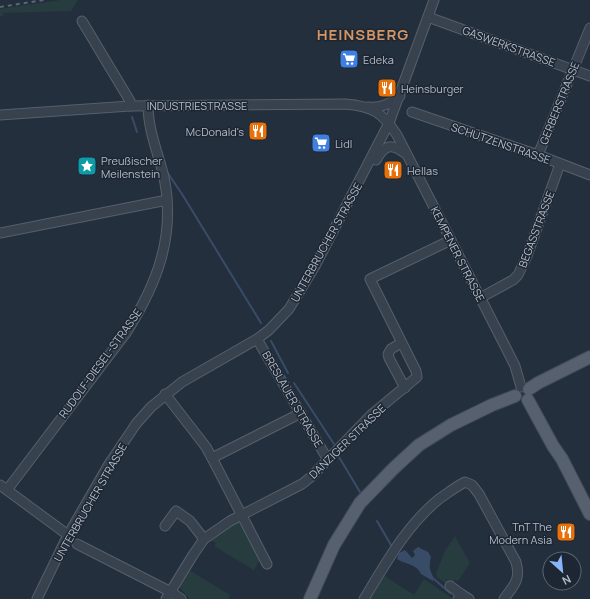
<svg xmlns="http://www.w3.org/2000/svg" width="590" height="599" viewBox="0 0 590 599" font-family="Manrope,sans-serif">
	<rect width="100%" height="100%" fill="#242f3e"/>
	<g fill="#263c3f">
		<path d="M60,0H78L71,11L3,13V16H0V9Z"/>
		<path d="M238,522L242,523L261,558L254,570L214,546L216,543L211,540L225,529Z"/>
		<path d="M455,536L470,563L458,581L455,580L450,587L437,577L436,573L445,551Z"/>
		<path d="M189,570L230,595L228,599H190L180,588V585Z"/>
		<path d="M383,575L414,595L424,579L453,599H368Z"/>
	</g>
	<path fill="#394c67" d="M418,547L428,552L431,557C429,565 429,570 434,578L433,581L421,574C418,565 405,564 397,559L399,553L405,550L412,558L415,555L413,551Z"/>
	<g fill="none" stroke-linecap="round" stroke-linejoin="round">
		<g stroke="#394c67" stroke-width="2">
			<path d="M132,117L137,132"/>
			<path d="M167,172L182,194L261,323"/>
			<path d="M271,341L288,373"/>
			<path d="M294,383L334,444"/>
			<path d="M339,457L360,492"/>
			<path d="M377,521L391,545"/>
			<path d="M434,579L450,593"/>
		</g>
		<defs>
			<g id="minor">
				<path d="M428,17L590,76"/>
				<path d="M82,21L130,101V106"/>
				<path d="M368,107C382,108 389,104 400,96"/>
				<path d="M412,112L538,155L590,175"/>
				<path d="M0,115L130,106L345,104C372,106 382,112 397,135L505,346L515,366L521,387"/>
				<path d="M538,155L590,28"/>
				<path d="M376,160C385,144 392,143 406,154"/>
				<path d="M0,233L167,200"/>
				<path d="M480,298L513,280L518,275L527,256L560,164"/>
				<path d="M257,339L328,460"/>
				<path d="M401,343L391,349L388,354L389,358L405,388"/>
				<path d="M165,394L206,447L212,458"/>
				<path d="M0,485L68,535"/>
				<path d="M7,490L126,333C157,284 176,236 164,177C158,153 148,130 148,105"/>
				<path d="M165,526L176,511L190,521L204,539"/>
				<path d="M77,544L171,592L181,599"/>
				<path d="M267,564L212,458L301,413"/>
				<path d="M450,586L461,594"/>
				<path d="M37,599L68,535L109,464L136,424L151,407L182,382L257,339L269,330L289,309L315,266L389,123L434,0"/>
				<path d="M166,599L193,555L204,539L230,521L302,484L312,476L371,415L417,377L416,371L370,279L451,240"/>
				<path d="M364,599C386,563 406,526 439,499C448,493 455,487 465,482L472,485L479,494L516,562C521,580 514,585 504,599"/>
				<path d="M458,599L461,594L469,599"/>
			</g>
			<g id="major">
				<path d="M529,389L538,383L590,357"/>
				<path d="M528,400L553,446L562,459L590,514"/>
				<path d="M310,599L334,545L360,503L394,468L419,445L451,425L492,405L515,396"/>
			</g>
		</defs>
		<use href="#minor" stroke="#565f6c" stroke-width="11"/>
		<use href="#major" stroke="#414a57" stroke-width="14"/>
		<use href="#minor" stroke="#38414e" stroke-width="9"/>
		<use href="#major" stroke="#56606e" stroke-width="12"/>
		<path stroke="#5a6575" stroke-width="2" stroke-dasharray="4 4" stroke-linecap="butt" d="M0,7L44,0"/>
	</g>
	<defs>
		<symbol id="supermarket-square" viewBox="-11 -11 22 22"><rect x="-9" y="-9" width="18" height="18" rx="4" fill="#3f7fe0" stroke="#1d2633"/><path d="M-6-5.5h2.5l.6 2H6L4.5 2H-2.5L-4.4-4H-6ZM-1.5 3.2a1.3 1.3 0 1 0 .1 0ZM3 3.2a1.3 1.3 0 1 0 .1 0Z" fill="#fff"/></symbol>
		<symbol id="restaurant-square" viewBox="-11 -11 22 22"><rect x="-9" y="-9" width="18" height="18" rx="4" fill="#e8710a" stroke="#1d2633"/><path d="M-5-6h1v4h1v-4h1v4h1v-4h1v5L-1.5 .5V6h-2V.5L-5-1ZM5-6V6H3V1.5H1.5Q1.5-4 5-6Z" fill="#fff"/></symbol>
		<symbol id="sight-square" viewBox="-11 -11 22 22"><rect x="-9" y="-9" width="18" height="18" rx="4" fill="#0f9aa8" stroke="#1d2633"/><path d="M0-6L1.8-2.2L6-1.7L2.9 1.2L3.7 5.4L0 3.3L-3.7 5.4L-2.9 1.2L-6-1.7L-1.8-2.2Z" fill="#fff"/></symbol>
	</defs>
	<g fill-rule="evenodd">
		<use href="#supermarket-square" x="338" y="48" width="22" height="22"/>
		<use href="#restaurant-square" x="376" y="77" width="22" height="22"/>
		<use href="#restaurant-square" x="247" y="120" width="22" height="22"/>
		<use href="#supermarket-square" x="310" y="132" width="22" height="22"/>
		<use href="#sight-square" x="76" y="155" width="22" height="22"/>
		<use href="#restaurant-square" x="382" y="159" width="22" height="22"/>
		<use href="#restaurant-square" x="555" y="521" width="22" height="22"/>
	</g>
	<g text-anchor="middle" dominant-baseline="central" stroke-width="3" stroke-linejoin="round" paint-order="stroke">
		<g font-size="11" fill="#b4bcc9" stroke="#1d2633">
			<text transform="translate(509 46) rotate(20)">GASWERKSTRASSE</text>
			<text transform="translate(559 103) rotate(-68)">GERBERSTRASSE</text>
			<text x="197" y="105">INDUSTRIESTRASSE</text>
			<text transform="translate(501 143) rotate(19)">SCHÜTZENSTRASSE</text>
			<text transform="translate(536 229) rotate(-69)">BEGASSTRASSE</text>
			<text transform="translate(326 242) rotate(-61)">UNTERBRUCHER STRASSE</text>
			<text transform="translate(458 254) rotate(63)">KEMPENER STRASSE</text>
			<text transform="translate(100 363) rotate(-54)">RUDOLF-DIESEL-STRASSE</text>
			<text transform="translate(293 399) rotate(60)">BRESLAUER STRASSE</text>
			<text transform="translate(347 441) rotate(-44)">DANZIGER STRASSE</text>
			<text transform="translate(90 502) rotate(-60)">UNTERBRUCHER STRASSE</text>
		</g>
		<g font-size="11" fill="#b4bcc9" stroke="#1d2633" text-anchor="start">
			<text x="363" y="59">Edeka</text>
			<text x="401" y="88">Heinsburger</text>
			<text x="244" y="131" text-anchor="end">McDonald's</text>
			<text x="335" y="143">Lidl</text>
			<text x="101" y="160">Preußischer<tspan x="101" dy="13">Meilenstein</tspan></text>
			<text x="407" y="170">Hellas</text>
			<text x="552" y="526" text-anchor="end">TnT The<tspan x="552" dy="13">Modern Asia</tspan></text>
		</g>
		<g font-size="15" font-weight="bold" letter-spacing="1" fill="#d59563" stroke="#1d2633">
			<text x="363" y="34">HEINSBERG</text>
		</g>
	</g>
	<g transform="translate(562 571) rotate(153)"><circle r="19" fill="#1d2633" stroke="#59626f"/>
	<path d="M0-3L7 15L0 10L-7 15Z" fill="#8ab4f8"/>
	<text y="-6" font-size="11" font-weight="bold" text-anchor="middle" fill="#b4bcc9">N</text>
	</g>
</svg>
